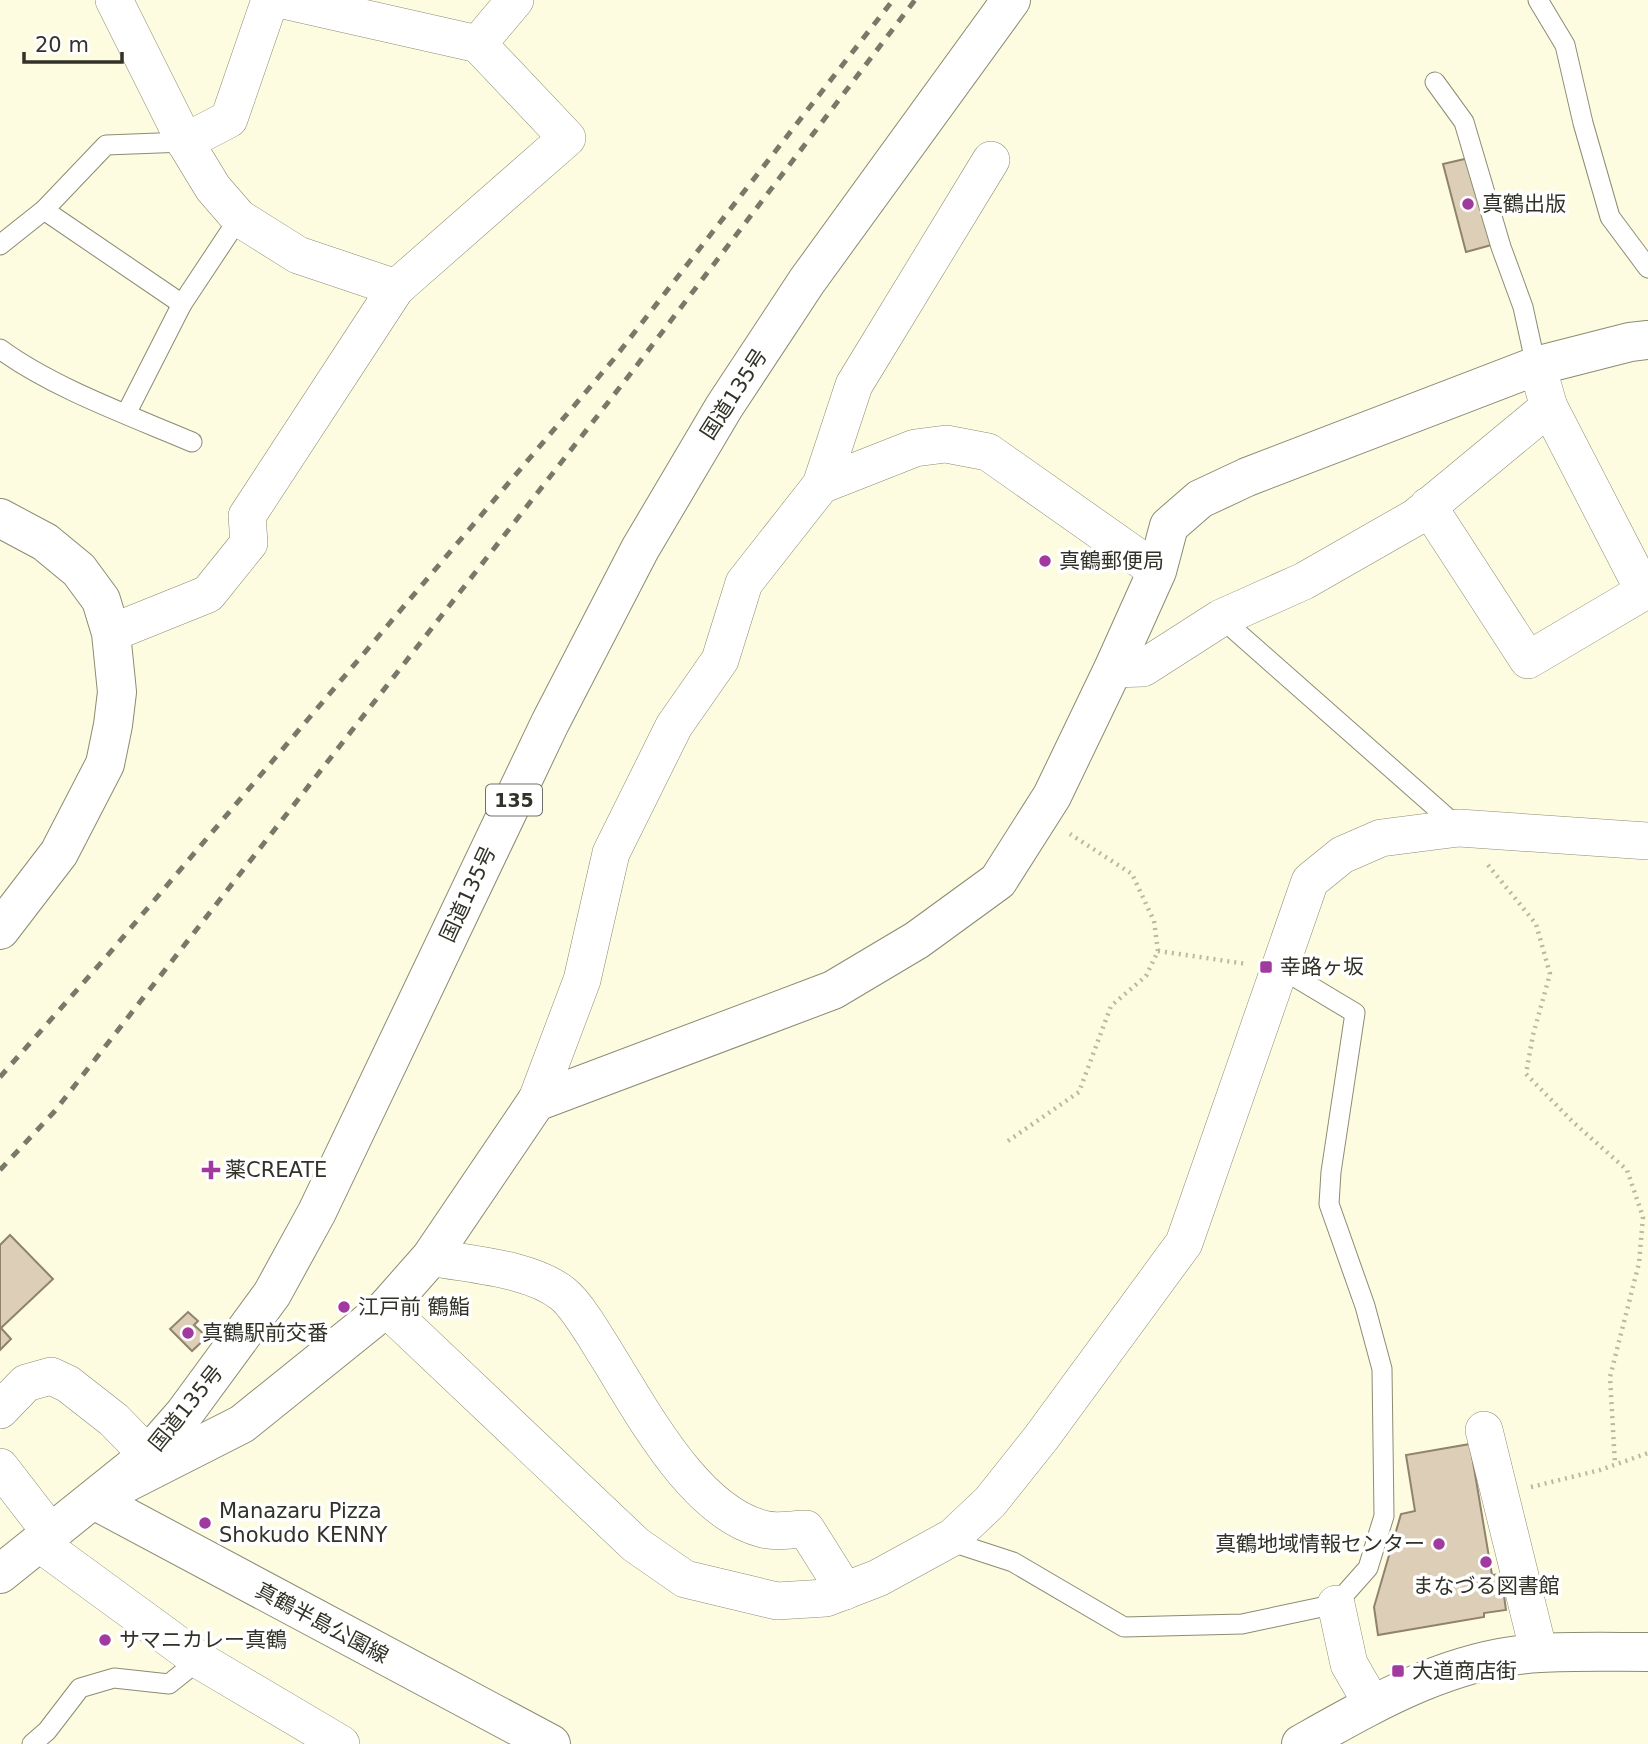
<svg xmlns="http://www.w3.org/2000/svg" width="1648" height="1744" viewBox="0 0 1648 1744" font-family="'DejaVu Sans','Noto Sans JP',sans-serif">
	<rect width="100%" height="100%" fill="#fdfce1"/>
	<g fill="#ddceb7" stroke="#90826d" stroke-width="2">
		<path d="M1469,158L1495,244L1466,252L1443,164Z"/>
		<path d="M10,1235L53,1279L1,1328L11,1339L0,1350V1245Z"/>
		<path d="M188,1312L198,1321L194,1325L207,1337L192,1351L170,1329Z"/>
		<path d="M1470,1444L1492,1575L1501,1574L1506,1610L1484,1613V1617L1378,1635L1374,1607L1401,1514L1415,1511L1406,1455Z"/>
	</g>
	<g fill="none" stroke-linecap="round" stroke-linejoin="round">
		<defs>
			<g id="service">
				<path d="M1538,0L1565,45L1583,123L1610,217L1648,268"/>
				<path d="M1435,82L1464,122L1501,247L1523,307L1536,366"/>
				<path d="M44,210L182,304"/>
				<path d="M0,245L44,210L106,145L185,142"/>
				<path d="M0,349C53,388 131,416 192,442"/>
				<path d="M126,414L182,304L239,218"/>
				<path d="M1221,618L1459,828"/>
				<path d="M953,1537L964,1546L1013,1562L1124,1627L1242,1624L1336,1604L1368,1568L1384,1516L1382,1369L1365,1306L1329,1204L1331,1172L1355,1013L1280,968"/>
				<path d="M32,1744L47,1731L80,1688L114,1678L169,1684L199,1660"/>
			</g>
			<g id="minor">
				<path d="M114,0L185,142L213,188L239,218L298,255L396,288"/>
				<path d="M283,0L478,44L515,0"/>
				<path d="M185,142L229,119L270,0"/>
				<path d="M1542,383L1549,407L1644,591"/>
				<path d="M821,485L915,448L946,444L988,452L1157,571"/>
				<path d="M1428,506L1528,660L1648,589"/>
				<path d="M111,633L208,594L249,543L247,516L396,288L567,138L478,44"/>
				<path d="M1113,669L1143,668L1221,618L1304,581L1416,517L1549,407"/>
				<path d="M536,1102L582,980L611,853L674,726L720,660L744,583L821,485L854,385L991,160"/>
				<path d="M431,1257C471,1265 531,1268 563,1294C577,1305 596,1338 606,1354C642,1411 694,1512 763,1529C776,1533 793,1529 806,1529L845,1591"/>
				<path d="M386,1308L636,1545L685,1579L777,1601L826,1598L878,1578L953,1537L990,1502L1041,1438L1184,1243L1310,881L1342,855L1381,838L1459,828L1648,841"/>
				<path d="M0,1410L26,1383L51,1376L68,1384L114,1420L148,1455"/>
				<path d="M1484,1430L1539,1653"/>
				<path d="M0,1467L51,1533"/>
				<path d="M39,1543L199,1660L341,1744"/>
				<path d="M1336,1604L1349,1664L1372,1704"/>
			</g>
			<path id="tertiary" d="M122,1485L242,1424L386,1308L431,1257L536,1102L833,990L917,940L998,881L1052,796L1113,669L1157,571L1169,526L1200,499L1247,477L1536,366L1630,342L1648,340"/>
			<g id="secondary">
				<path d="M0,518L45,542L79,570L101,600L111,633L117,692L113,725L105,764L59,853L0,930"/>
				<path d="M94,1500L551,1744"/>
				<path d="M1301,1744C1376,1702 1451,1658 1540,1653C1576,1651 1612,1652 1648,1652"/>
			</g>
			<path id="trunk" d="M0,1574L148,1455L184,1414L272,1294L317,1212L550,723L640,549L724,407L807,281L1011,0"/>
		</defs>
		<use href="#service" stroke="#8c8b73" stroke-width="21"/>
		<use href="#minor" stroke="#8c8b73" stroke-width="38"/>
		<use href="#tertiary" stroke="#8c8b73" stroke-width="40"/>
		<use href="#secondary" stroke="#8c8b73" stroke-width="40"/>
		<use href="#trunk" stroke="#8c8b73" stroke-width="40"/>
		<g stroke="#b9b8a3" stroke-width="4.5" stroke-dasharray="2 5" stroke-linecap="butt">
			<path d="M1488,865L1536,924L1550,974L1533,1035L1526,1074L1573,1122L1627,1170L1643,1217L1639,1263L1610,1377L1615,1464"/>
			<path d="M1158,951L1247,964"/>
			<path d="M1008,1141L1079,1092L1111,1006L1146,976L1158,951L1154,921L1132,874L1070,834"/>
			<path d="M1531,1487L1600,1470L1648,1453"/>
		</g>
		<use href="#service" stroke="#fff" stroke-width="19"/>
		<use href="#minor" stroke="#fff" stroke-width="37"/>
		<use href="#tertiary" stroke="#fff" stroke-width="38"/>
		<use href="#secondary" stroke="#fff" stroke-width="38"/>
		<use href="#trunk" stroke="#fff" stroke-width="38"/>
		<g stroke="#797969" stroke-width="5" stroke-dasharray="9 9" stroke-linecap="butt">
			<path d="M0,1077L107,956L613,360L893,0"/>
			<path d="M0,1170L54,1112L154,984L631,373L915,0"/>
		</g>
	</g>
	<g fill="#a13a9e" stroke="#fff" stroke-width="2.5">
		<circle cx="1468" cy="204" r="7"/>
		<circle cx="1045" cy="561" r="7"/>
		<rect x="1259" y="960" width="14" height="14" rx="3.5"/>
		<path d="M207.5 1159.5h7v7h7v7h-7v7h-7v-7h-7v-7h7z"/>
		<circle cx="344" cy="1307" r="7"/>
		<circle cx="188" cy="1333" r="7"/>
		<circle cx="205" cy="1523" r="7"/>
		<circle cx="1439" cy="1544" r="7"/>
		<circle cx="1486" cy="1562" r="7"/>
		<circle cx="105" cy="1640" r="7"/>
		<rect x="1391" y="1664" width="14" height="14" rx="3.5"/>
	</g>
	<g text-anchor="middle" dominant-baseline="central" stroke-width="7" stroke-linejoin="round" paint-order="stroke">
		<rect fill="#fff" stroke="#707068" stroke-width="2" x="486" y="784.5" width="56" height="31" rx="5"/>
		<g font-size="19" font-weight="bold" fill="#323228">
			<text x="514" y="800">135</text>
		</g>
		<g font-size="21" fill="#323228" stroke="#fff" text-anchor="start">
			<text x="1482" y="204">真鶴出版</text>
			<text x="1059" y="561">真鶴郵便局</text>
			<text x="1280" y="967">幸路ヶ坂</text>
			<text x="225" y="1170">薬CREATE</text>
			<text x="358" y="1307">江戸前 鶴鮨</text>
			<text x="202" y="1333">真鶴駅前交番</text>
			<text x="219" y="1511">Manazaru Pizza<tspan x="219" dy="24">Shokudo KENNY</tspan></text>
			<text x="1425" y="1544" text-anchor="end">真鶴地域情報センター</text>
			<text x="1486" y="1586" text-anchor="middle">まなづる図書館</text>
			<text x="119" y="1640">サマニカレー真鶴</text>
			<text x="1412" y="1671">大道商店街</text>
		</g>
		<g font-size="21" fill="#323228" stroke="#fff">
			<text transform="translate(734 394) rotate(-57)">国道135号</text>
			<text transform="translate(468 894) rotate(-65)">国道135号</text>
			<text transform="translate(186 1408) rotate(-51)">国道135号</text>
			<text transform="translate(322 1623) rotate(28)">真鶴半島公園線</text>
		</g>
	</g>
	<path d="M24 52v10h98v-10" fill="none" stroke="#323228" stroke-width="3.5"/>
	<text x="35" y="52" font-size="21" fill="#323228" stroke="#ffffff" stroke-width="5" paint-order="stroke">20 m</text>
</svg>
